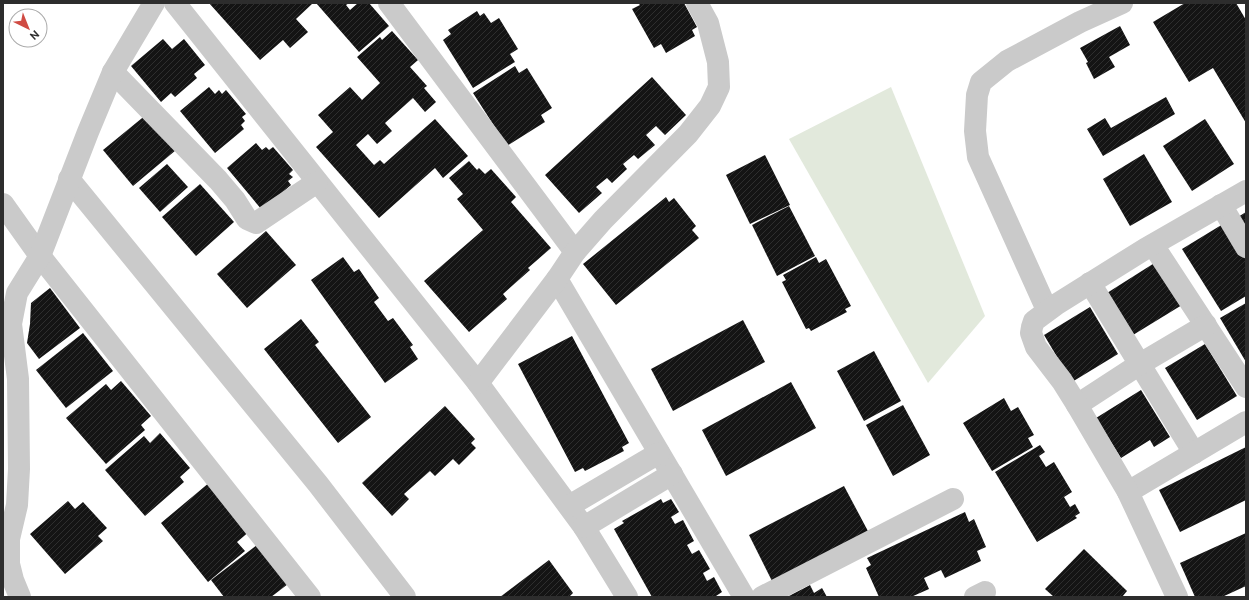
<svg xmlns="http://www.w3.org/2000/svg" width="1249" height="600" viewBox="0 0 1249 600" font-family="Ubuntu,sans-serif">
	<defs>
		<pattern id="building-hatch" width="6" height="6" patternUnits="userSpaceOnUse"><rect width="6" height="6" fill="#141414"/><path d="M-1 1l2-2M0 6l6-6M5 7l2-2" fill="none" stroke="#2e2e2e"/></pattern>
	</defs>
	<rect width="100%" height="100%" fill="#fff"/>
	<path fill="#e2e9dc" d="M891,87L985,316L928,383L789,139Z"/>
	<g fill="url(#building-hatch)">
		<path d="M209,3H313L296,19L308,32L290,48L283,40L260,60Z"/>
		<path d="M316,3H349L346,5L350,10L358,3H369L389,26L359,52Z"/>
		<path d="M638,3H684L697,27L692,30L695,36L666,53L661,44L654,48L632,9L640,5Z"/>
		<path d="M1185,3H1236L1246,20V123L1213,68L1189,82L1153,22Z"/>
		<path d="M477,11L480,16L484,13L491,23L499,18L518,49L510,54L515,62L473,88L443,40L451,34L448,30Z"/>
		<path d="M1120,26L1130,45L1109,57L1115,67L1094,79L1086,63L1088,62L1080,48Z"/>
		<path d="M392,31L418,60L410,67L427,86L424,88L436,102L425,112L413,98L385,123L392,131L377,144L368,134L356,145L374,165L380,160L384,164L435,119L468,156L443,178L435,168L379,218L316,147L333,132L318,115L350,87L362,100L380,83L357,57L380,37L382,40Z"/>
		<path d="M163,39L172,49L184,39L205,65L194,74L197,78L175,97L171,93L161,102L131,66Z"/>
		<path d="M515,66L519,73L527,68L552,108L541,115L545,122L507,146L473,93Z"/>
		<path d="M652,77L686,115L665,135L656,126L646,135L655,145L638,159L634,155L623,164L627,169L612,183L607,178L596,187L602,193L579,213L545,175Z"/>
		<path d="M209,87L215,94L219,90L222,94L226,90L246,114L242,117L245,121L241,125L244,129L215,153L180,111Z"/>
		<path d="M1166,97L1175,114L1103,156L1087,129L1105,118L1111,128Z"/>
		<path d="M147,114L176,150L133,186L103,150Z"/>
		<path d="M1205,119L1234,164L1192,191L1163,146Z"/>
		<path d="M256,143L262,150L266,147L269,150L273,147L293,170L289,174L293,177L288,181L291,185L262,210L227,168Z"/>
		<path d="M1144,154L1172,202L1130,226L1103,179Z"/>
		<path d="M765,155L790,205L750,224L726,175Z"/>
		<path d="M469,161L477,170L479,168L485,174L491,169L516,197L511,202L551,248L528,268L530,270L503,294L507,299L469,332L424,281L483,230L457,199L463,194L449,178Z"/>
		<path d="M167,164L188,187L160,212L139,188Z"/>
		<path d="M200,184L234,222L196,256L162,217Z"/>
		<path d="M666,197L669,202L674,198L696,226L692,230L699,238L616,305L583,264Z"/>
		<path d="M789,206L815,256L777,276L752,225Z"/>
		<path d="M1246,212V230L1238,217Z"/>
		<path d="M1223,224L1246,260V296L1221,311L1182,249Z"/>
		<path d="M266,231L296,265L247,308L217,274Z"/>
		<path d="M343,257L354,272L359,269L379,298L374,302L388,321L393,318L413,345L410,347L418,359L385,383L311,280Z"/>
		<path d="M816,257L819,263L826,259L851,306L845,309L847,312L811,331L809,328L806,329L782,282L786,280L783,275Z"/>
		<path d="M1156,262L1182,305L1133,335L1107,293Z"/>
		<path d="M50,288L80,328L39,359L27,343L30,324L31,303Z"/>
		<path d="M1246,303V362L1220,318Z"/>
		<path d="M1090,307L1118,354L1072,382L1044,335Z"/>
		<path d="M301,319L319,342L315,345L371,417L338,443L264,349Z"/>
		<path d="M743,320L765,362L673,411L651,369Z"/>
		<path d="M83,333L113,371L66,408L36,370Z"/>
		<path d="M572,336L629,443L622,447L624,451L585,471L583,468L575,472L518,364Z"/>
		<path d="M1205,344L1237,396L1197,420L1165,368Z"/>
		<path d="M874,351L901,401L864,421L837,371Z"/>
		<path d="M121,381L151,416L141,425L145,430L106,464L66,418L106,384L111,390Z"/>
		<path d="M791,382L816,428L726,476L702,430Z"/>
		<path d="M1141,390L1170,437L1154,447L1150,440L1121,458L1096,418Z"/>
		<path d="M1004,398L1011,411L1018,407L1034,435L1028,438L1033,447L992,471L963,423Z"/>
		<path d="M903,405L930,455L893,476L866,425Z"/>
		<path d="M445,406L475,439L471,443L476,448L459,465L453,459L435,476L430,471L404,494L409,499L392,516L362,483Z"/>
		<path d="M160,433L190,468L180,477L184,482L145,516L105,470L144,436L150,443Z"/>
		<path d="M1040,445L1045,452L1039,456L1046,467L1054,462L1072,492L1064,497L1070,507L1075,504L1080,513L1075,516L1077,518L1037,542L995,472Z"/>
		<path d="M1246,447V500L1180,532L1159,490Z"/>
		<path d="M210,482L250,531L237,542L245,551L208,582L161,523Z"/>
		<path d="M844,486L869,533L773,583L749,535Z"/>
		<path d="M661,499L663,503L671,499L679,512L671,517L675,524L683,520L694,541L687,545L692,554L699,550L710,569L703,573L707,581L714,577L722,592L716,596V597H652L614,529L624,523L622,521Z"/>
		<path d="M68,501L75,509L83,502L107,528L98,536L103,541L65,574L30,534Z"/>
		<path d="M965,512L969,522L974,519L986,547L977,551L981,561L945,578L941,570L924,578L929,589L911,597H879L866,568L871,565L867,558Z"/>
		<path d="M1246,533V586L1222,597H1195L1180,563Z"/>
		<path d="M257,545L288,584L271,597H224L211,580Z"/>
		<path d="M1084,549L1127,591L1122,597H1054L1045,589Z"/>
		<path d="M549,560L573,593L569,597H500Z"/>
		<path d="M810,585L814,593L822,588L827,597H787Z"/>
	</g>
	<g fill="none" stroke-linecap="round" stroke-linejoin="round">
		<g stroke="#cacaca" stroke-width="22">
			<path d="M175,3L478,383L584,527L627,597"/>
			<path d="M389,3L575,252"/>
			<path d="M113,72L218,180L235,200L247,219L256,223L317,182"/>
			<path d="M69,179L318,484L405,597"/>
			<path d="M3,204L40,256L310,597"/>
			<path d="M1221,205L1246,247"/>
			<path d="M1153,245L1246,387"/>
			<path d="M557,279L744,597"/>
			<path d="M1090,283L1194,453"/>
			<path d="M1047,310L978,157L975,131L977,95L981,82L1007,61L1080,22L1122,3"/>
			<path d="M478,383L557,279L575,252L603,220L688,134L710,106L719,87L718,62L708,23L697,3"/>
			<path d="M1077,405L1140,364L1206,325"/>
			<path d="M1128,492L1246,422"/>
			<path d="M569,506L659,453"/>
			<path d="M584,527L672,474"/>
			<path d="M20,597L13,580L9,564V539L17,505L19,469L18,379L11,324L17,293L40,256L88,132L113,72L154,3"/>
			<path d="M762,597L953,499"/>
			<path d="M975,597L985,592"/>
			<path d="M1177,597L1128,492L1077,405L1062,381L1036,347L1031,333L1032,327L1034,321L1057,304L1145,249L1246,191"/>
		</g>
	</g>
	<rect width="1249" height="600" fill="none" stroke="#2d2d2d" stroke-width="8"/>
	<g transform="translate(28 28) rotate(137)"><circle r="19" fill="#ffffff" stroke="#ababab"/>
	<path d="M0-3L7 15L0 10L-7 15Z" fill="#d04b43"/>
	<text y="-6" font-size="11" font-weight="bold" text-anchor="middle" fill="#2d2d2d">N</text>
	</g>
</svg>
